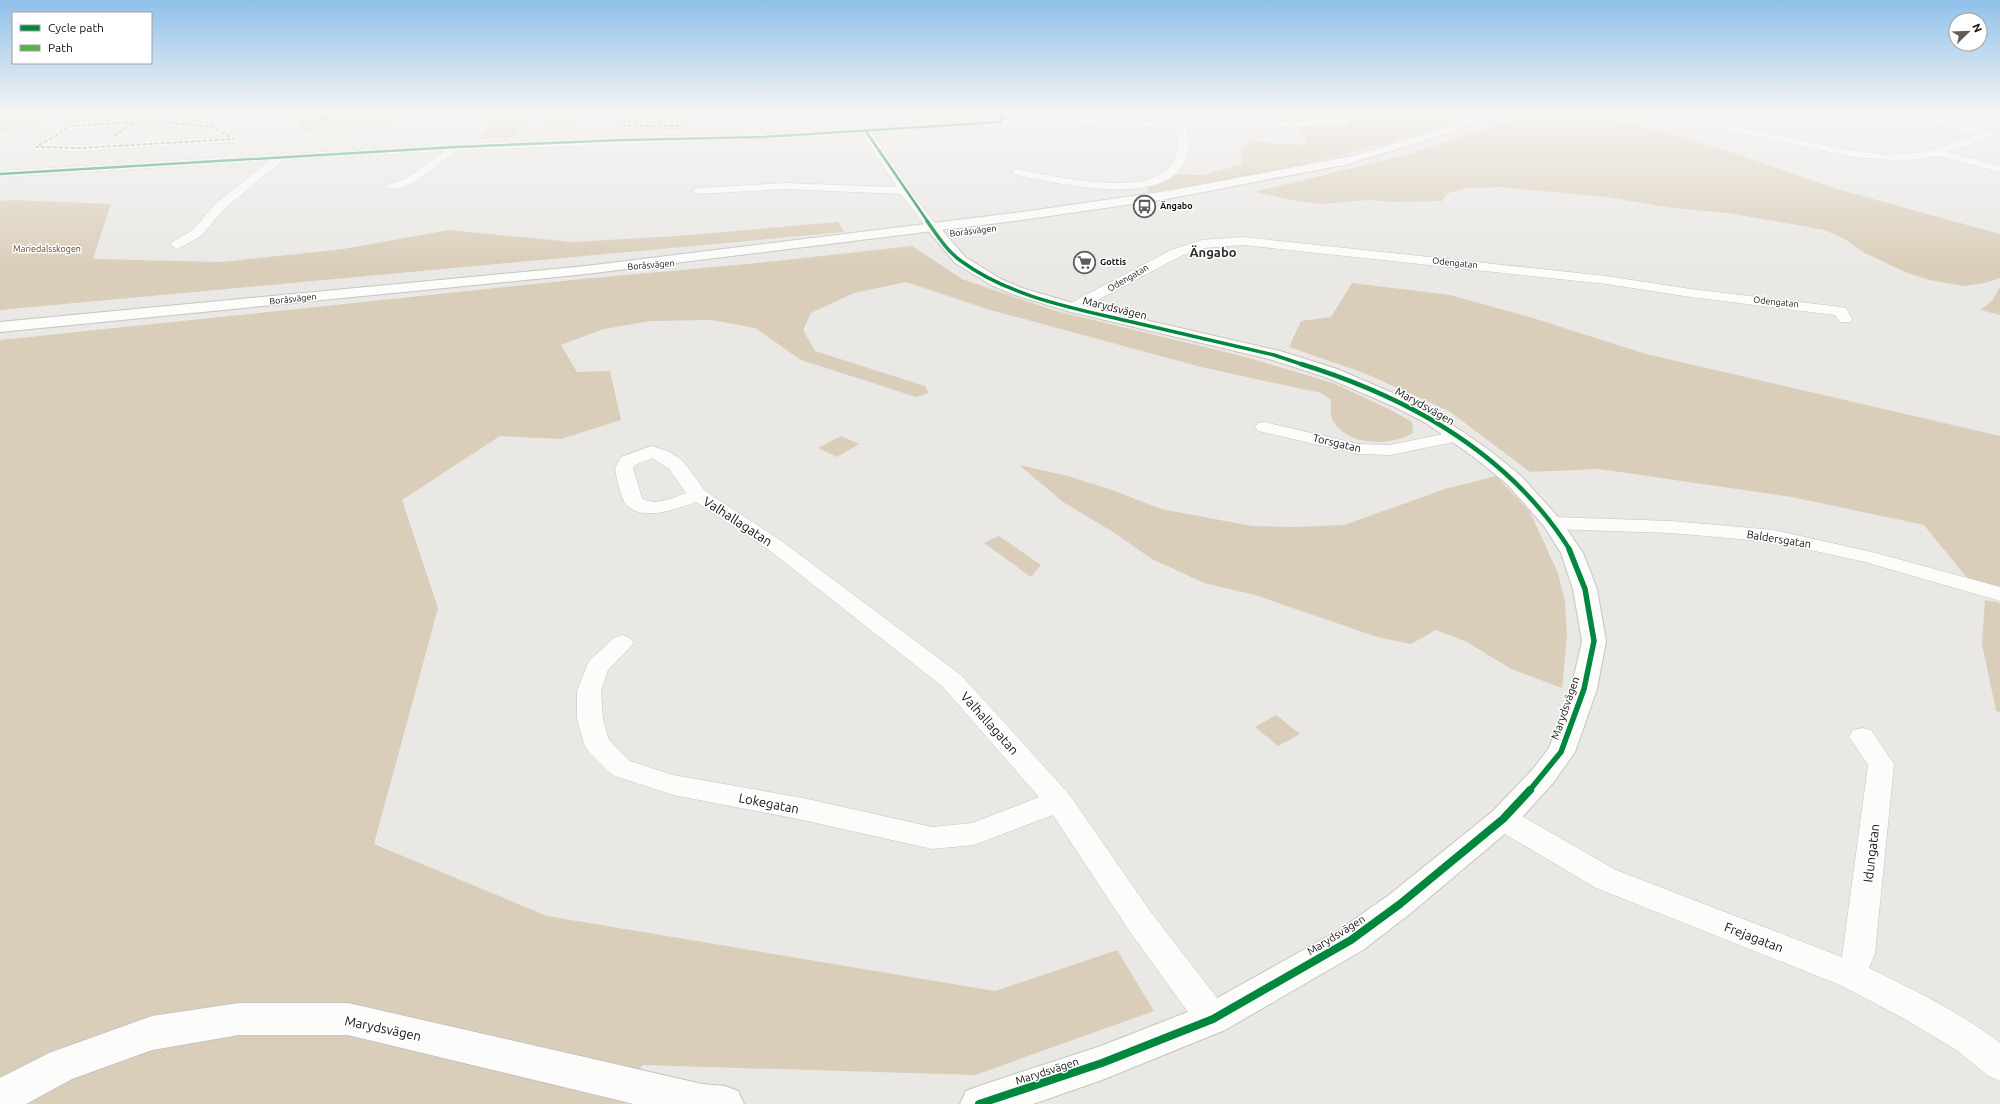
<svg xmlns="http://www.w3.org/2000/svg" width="2000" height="1104" viewBox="0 0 2000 1104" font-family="Ubuntu,sans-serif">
	<rect width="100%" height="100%" fill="#eae8e5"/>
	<g fill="#daceba">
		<path d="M0,113H92L47,118L0,134Z"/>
		<path d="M258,113H491L405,119L355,129L300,131L299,120Z"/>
		<path d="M1271,113H1475C1371,153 1260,176 1150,192L1142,181L1161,174L1203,175L1242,164L1240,151L1250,140L1278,144L1306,145L1305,138L1295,127Z"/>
		<path d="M1532,114L1570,117H1598L1629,123L1726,150L1830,187L2000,234V278L1985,283L1964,286L1929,280L1905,272L1865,253L1846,240L1825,230L1728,213L1673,208L1606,197L1501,187L1468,188L1451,192L1446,195L1442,201L1394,202L1369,200L1322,204L1297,201L1254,192L1406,155Z"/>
		<path d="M527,116L516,137L481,139L495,117Z"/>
		<path d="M548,116L575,118L579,120L573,124L547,130L545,124Z"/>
		<path d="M14,200L111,204L93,259L222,262L343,249L449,230L572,242L677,236L838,222L844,232L0,310V201Z"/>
		<path d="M912,246L962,279L1056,311L1242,356L1333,383L1389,409L1412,422L1413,433C1391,447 1345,446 1332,419C1330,414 1331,406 1331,400L1321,393L1201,367L987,309L906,282L854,293L811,313L803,330L815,351L925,386L929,393L916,397L801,360L755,328L712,320L651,321L604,329L561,345L577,372L610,371L621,420L561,439L500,436L402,500L438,608L374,844L547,916L995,991L1117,950L1154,1011L975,1075L642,1065L625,1104H0V340L582,279L758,263Z"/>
		<path d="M1352,283L1450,295L1536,319L1646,354L2000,436V587L1968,579L1924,525L1792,497L1599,469L1530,472L1449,411L1364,373L1289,347L1301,321L1331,317Z"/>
		<path d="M2000,287V315L1980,310L1992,301Z"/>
		<path d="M841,436L859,444L837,457L818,448Z"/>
		<path d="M1019,465L1068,476L1115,491L1161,509L1252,526L1295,527L1344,525L1445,489L1496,476L1530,512L1558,573L1565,602L1567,637L1562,688L1511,669L1467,642L1436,630L1411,644L1377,637L1255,595L1204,583L1152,559L1113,532L1063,502Z"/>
		<path d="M999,536L1041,565L1031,577L984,543Z"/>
		<path d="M1985,600L2000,603V712L1996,711L1982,644Z"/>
		<path d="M1276,715L1300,734L1278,746L1255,727Z"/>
	</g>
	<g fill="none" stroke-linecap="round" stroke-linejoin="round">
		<defs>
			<path id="pedestrian" d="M623,113H631L627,124H678V113H685L686,126L682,128H623L619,126Z"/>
			<g id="minor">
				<path d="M1658,113H1675L1837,148L1886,155L1927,152L1976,134L1899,115L1897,113H1912L1993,132L1994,134L1993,136L1948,152L2000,166V172L1937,156L1903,161L1853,157L1663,116Z"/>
				<path d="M1798,113H1828L1826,115L1814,118L1800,115Z"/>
				<path d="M151,118L213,124L239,139L234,142L81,151L36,150L31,147L72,123ZM151,124L211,130L223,137L81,145L48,144L74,129Z"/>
				<path d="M1088,119L1221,123L1344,119L1349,122L1344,125L1221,129L1186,128C1187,135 1190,145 1188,152C1176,213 1057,183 1017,175L1011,172L1017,169C1053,176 1141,197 1169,168C1180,157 1178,141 1176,128L1088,125L982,126L872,133L913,195L939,228L933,232L929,231L901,194L784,189L698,194L692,191L698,188L784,183L897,187L862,134C732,142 601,144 470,150C466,150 461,149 458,151C438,160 412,194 388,188L386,186L388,184L407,178L444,151L283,160L223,210L201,236L177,249L171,245L172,242L193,230L215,204L269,161L0,177V171L456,144L622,137L763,134L982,120Z"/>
				<path d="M1243,237L1606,276L1691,289L1841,307L1846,308L1852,319L1850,322H1840L1835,315L1691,297L1606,284L1243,245L1204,248L1181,256L1077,311H1067L1065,308L1067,305L1171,250L1202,240Z"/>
				<path d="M1264,422L1359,444L1390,445L1458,431L1464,432L1467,436L1464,440L1390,455L1359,454L1258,431L1255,427L1258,423Z"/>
				<path d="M651,446L668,451L683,461L705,491L783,542L961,675L1069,794L1150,911L1225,1008L1230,1019L1225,1030L1213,1034L1201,1030L1128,929L1053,815L974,845L932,849L803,820L673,795L612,775L588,751L584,744L577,719V691L589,661L614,638L622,635L630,638L634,643L608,670L601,691L603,719L609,740L630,761L673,775L803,798L932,827L972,823L1039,797L943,687L769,550L696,502C677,509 637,524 624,501C619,491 617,479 615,468L621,457ZM652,458L669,469L686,493C675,497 653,507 642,498L633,468L635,465Z"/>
				<path d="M1553,517L1671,521L1774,530L1876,553L2000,587V601L1865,562L1774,542L1671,533L1553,529L1546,527L1543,523L1546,519Z"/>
				<path d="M1862,728L1871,730L1894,764L1875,953L1869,968C1914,990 1960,1012 2000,1043V1081L1988,1076L1958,1051L1903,1018L1840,985L1596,888L1493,827L1489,819L1493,811L1503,808L1513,811L1616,870L1842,957L1868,765L1849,737L1853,730Z"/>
			</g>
			<g id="tertiary">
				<path d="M933,224L938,225L965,257L1001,279L1022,288L1076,304L1280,351L1337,369L1407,399L1438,415L1489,450L1521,476L1560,519L1583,553L1597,589L1606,641L1597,689L1575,752L1553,783L1513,827L1411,913L1363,950L1225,1030L1102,1080L1033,1104H960L966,1091L979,1086L1101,1046L1203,1006L1339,930L1389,895L1493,811L1533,769L1549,748L1571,689L1582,641L1573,589L1561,553L1544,526L1507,484L1475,458L1426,423L1395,407L1325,377L1269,359L1067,311L1012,294L991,285L955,263L926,228Z"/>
				<path d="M239,1003H348L702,1084L725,1086L738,1091L744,1104H634L348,1035H239L152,1050L72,1079L26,1104H0V1078L49,1053L152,1016Z"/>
			</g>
			<path id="secondary" d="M1486,113H1499L1498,115L1440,136L1341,166H1338L1167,199L1022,220L586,274L0,332V322L586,266L1022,212L1167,191L1352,156L1432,132Z"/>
		</defs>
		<use href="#pedestrian" stroke="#c5c4c1" stroke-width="2"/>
		<use href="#minor" stroke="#c5c4c1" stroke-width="1"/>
		<use href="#tertiary" stroke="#c5c4c1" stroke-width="2"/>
		<use href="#secondary" stroke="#c5c4c1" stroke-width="2"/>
		<use href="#pedestrian" fill="#fcfcfb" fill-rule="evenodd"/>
		<use href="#minor" fill="#fcfcfb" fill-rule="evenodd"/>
		<use href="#tertiary" fill="#fcfcfb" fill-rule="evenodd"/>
		<use href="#secondary" fill="#fcfcfb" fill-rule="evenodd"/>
		<g stroke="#55b144" stroke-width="2" stroke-dasharray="4 2" stroke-linecap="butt">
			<path d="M298,113L330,119"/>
			<path d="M627,113L623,126H682V113"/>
			<path d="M56,116L84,113"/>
			<path d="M151,121L213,127L234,139L81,148L36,147L72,126Z"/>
			<path d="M114,136L133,123"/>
		</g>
		<defs>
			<g id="cycleway-far4">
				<path d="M865,130L928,222"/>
				<path d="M0,174L456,147L622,140L763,137L1000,122L1003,113"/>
			</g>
			<path id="cycleway-far3" d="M927,221C937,235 947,251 961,261C1010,297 1073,308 1132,322C1179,333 1227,344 1274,355L1304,365"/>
			<path id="cycleway-far2" d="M1301,364C1408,397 1509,453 1570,550"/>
			<path id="cycleway-far1" d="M1529,791L1561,752L1584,689L1594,641L1585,589L1569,549"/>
			<path id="cycleway" d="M979,1104L1102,1063L1213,1019L1351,940L1400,904L1503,819L1530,790"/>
		</defs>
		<use href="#cycleway-far4" stroke="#fff" stroke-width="4"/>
		<use href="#cycleway-far3" stroke="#fff" stroke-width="5"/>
		<use href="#cycleway-far2" stroke="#fff" stroke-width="6"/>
		<use href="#cycleway-far1" stroke="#fff" stroke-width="8"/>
		<use href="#cycleway" stroke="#fff" stroke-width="10"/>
		<use href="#cycleway-far4" stroke="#00873e" stroke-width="2.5"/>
		<use href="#cycleway-far3" stroke="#00873e" stroke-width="3.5"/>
		<use href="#cycleway-far2" stroke="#00873e" stroke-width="4.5"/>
		<use href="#cycleway-far1" stroke="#00873e" stroke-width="5.5"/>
		<use href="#cycleway" stroke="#00873e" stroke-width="8"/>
	</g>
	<linearGradient id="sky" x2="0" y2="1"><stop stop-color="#8fc1ea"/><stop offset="0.42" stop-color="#f6f5f3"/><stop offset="1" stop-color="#f6f5f3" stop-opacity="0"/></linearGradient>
	<rect width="2000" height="267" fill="url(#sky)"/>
	<defs>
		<symbol id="bus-ring" viewBox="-11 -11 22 22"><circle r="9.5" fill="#fff" stroke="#5e5d5b" stroke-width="1.5"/><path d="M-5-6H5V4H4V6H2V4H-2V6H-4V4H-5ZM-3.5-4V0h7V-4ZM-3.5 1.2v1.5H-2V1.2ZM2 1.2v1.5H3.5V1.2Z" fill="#5e5d5b"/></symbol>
		<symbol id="supermarket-ring" viewBox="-11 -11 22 22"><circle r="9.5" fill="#fff" stroke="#5e5d5b" stroke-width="1.5"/><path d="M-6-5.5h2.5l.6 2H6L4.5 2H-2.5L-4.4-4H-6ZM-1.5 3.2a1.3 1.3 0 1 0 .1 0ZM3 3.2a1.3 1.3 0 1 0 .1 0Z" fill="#5e5d5b"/></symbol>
	</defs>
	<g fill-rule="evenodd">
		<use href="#bus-ring" x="1132" y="194" width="25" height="25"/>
		<use href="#supermarket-ring" x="1072" y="250" width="25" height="25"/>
	</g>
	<g text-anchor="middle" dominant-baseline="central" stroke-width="3" stroke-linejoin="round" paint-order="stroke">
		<g font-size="9" font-weight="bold" fill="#131211" stroke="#fff" text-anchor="start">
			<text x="1160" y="206">Ängabo</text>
			<text x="1100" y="262">Gottis</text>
		</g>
		<g font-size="9" fill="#131211" stroke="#fff">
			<text transform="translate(973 231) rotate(-7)">Boråsvägen</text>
			<text transform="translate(1455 263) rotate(6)">Odengatan</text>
			<text transform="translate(651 265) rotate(-5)">Boråsvägen</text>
			<text transform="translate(1128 278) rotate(-30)">Odengatan</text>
			<text transform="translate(293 299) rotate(-6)">Boråsvägen</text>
			<text transform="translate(1776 302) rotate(6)">Odengatan</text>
		</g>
		<g font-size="9" fill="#5e471b" stroke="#fff">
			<text x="47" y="249">Mariedalsskogen</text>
		</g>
		<g font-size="11" fill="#131211" stroke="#fff">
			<text transform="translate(1115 308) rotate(14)">Marydsvägen</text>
			<text transform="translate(1425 406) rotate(29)">Marydsvägen</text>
			<text transform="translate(1337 443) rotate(13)">Torsgatan</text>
			<text transform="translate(1779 539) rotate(9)">Baldersgatan</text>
			<text transform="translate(1565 708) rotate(-71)">Marydsvägen</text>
			<text transform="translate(1336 935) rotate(-32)">Marydsvägen</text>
			<text transform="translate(1047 1071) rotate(-18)">Marydsvägen</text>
		</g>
		<g font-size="13" font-weight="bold" fill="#312f2c" stroke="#fff">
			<text x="1213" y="252">Ängabo</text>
		</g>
		<g font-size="13" fill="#131211" stroke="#fff">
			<text transform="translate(738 521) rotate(33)">Valhallagatan</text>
			<text transform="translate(990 723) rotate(48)">Valhallagatan</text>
			<text transform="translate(769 803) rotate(11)">Lokegatan</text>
			<text transform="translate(1871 853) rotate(-83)">Idungatan</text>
			<text transform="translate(1754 937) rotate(21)">Frejagatan</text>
			<text transform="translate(383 1028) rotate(12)">Marydsvägen</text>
		</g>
	</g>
	<rect x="12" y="12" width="140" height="52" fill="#ffffff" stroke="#a1a0a0"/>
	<rect x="20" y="25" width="20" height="6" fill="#00873e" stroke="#a1a0a0"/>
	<text x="48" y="32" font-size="12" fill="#131211">Cycle path</text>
	<rect x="20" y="45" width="20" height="6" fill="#55b144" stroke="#a1a0a0"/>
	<text x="48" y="52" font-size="12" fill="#131211">Path</text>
	<g transform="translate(1968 32) rotate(67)"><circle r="19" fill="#ffffff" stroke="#a1a0a0"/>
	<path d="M0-3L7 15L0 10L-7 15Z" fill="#5e5d5b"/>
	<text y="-6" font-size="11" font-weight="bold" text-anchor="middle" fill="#131211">N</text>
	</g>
</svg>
